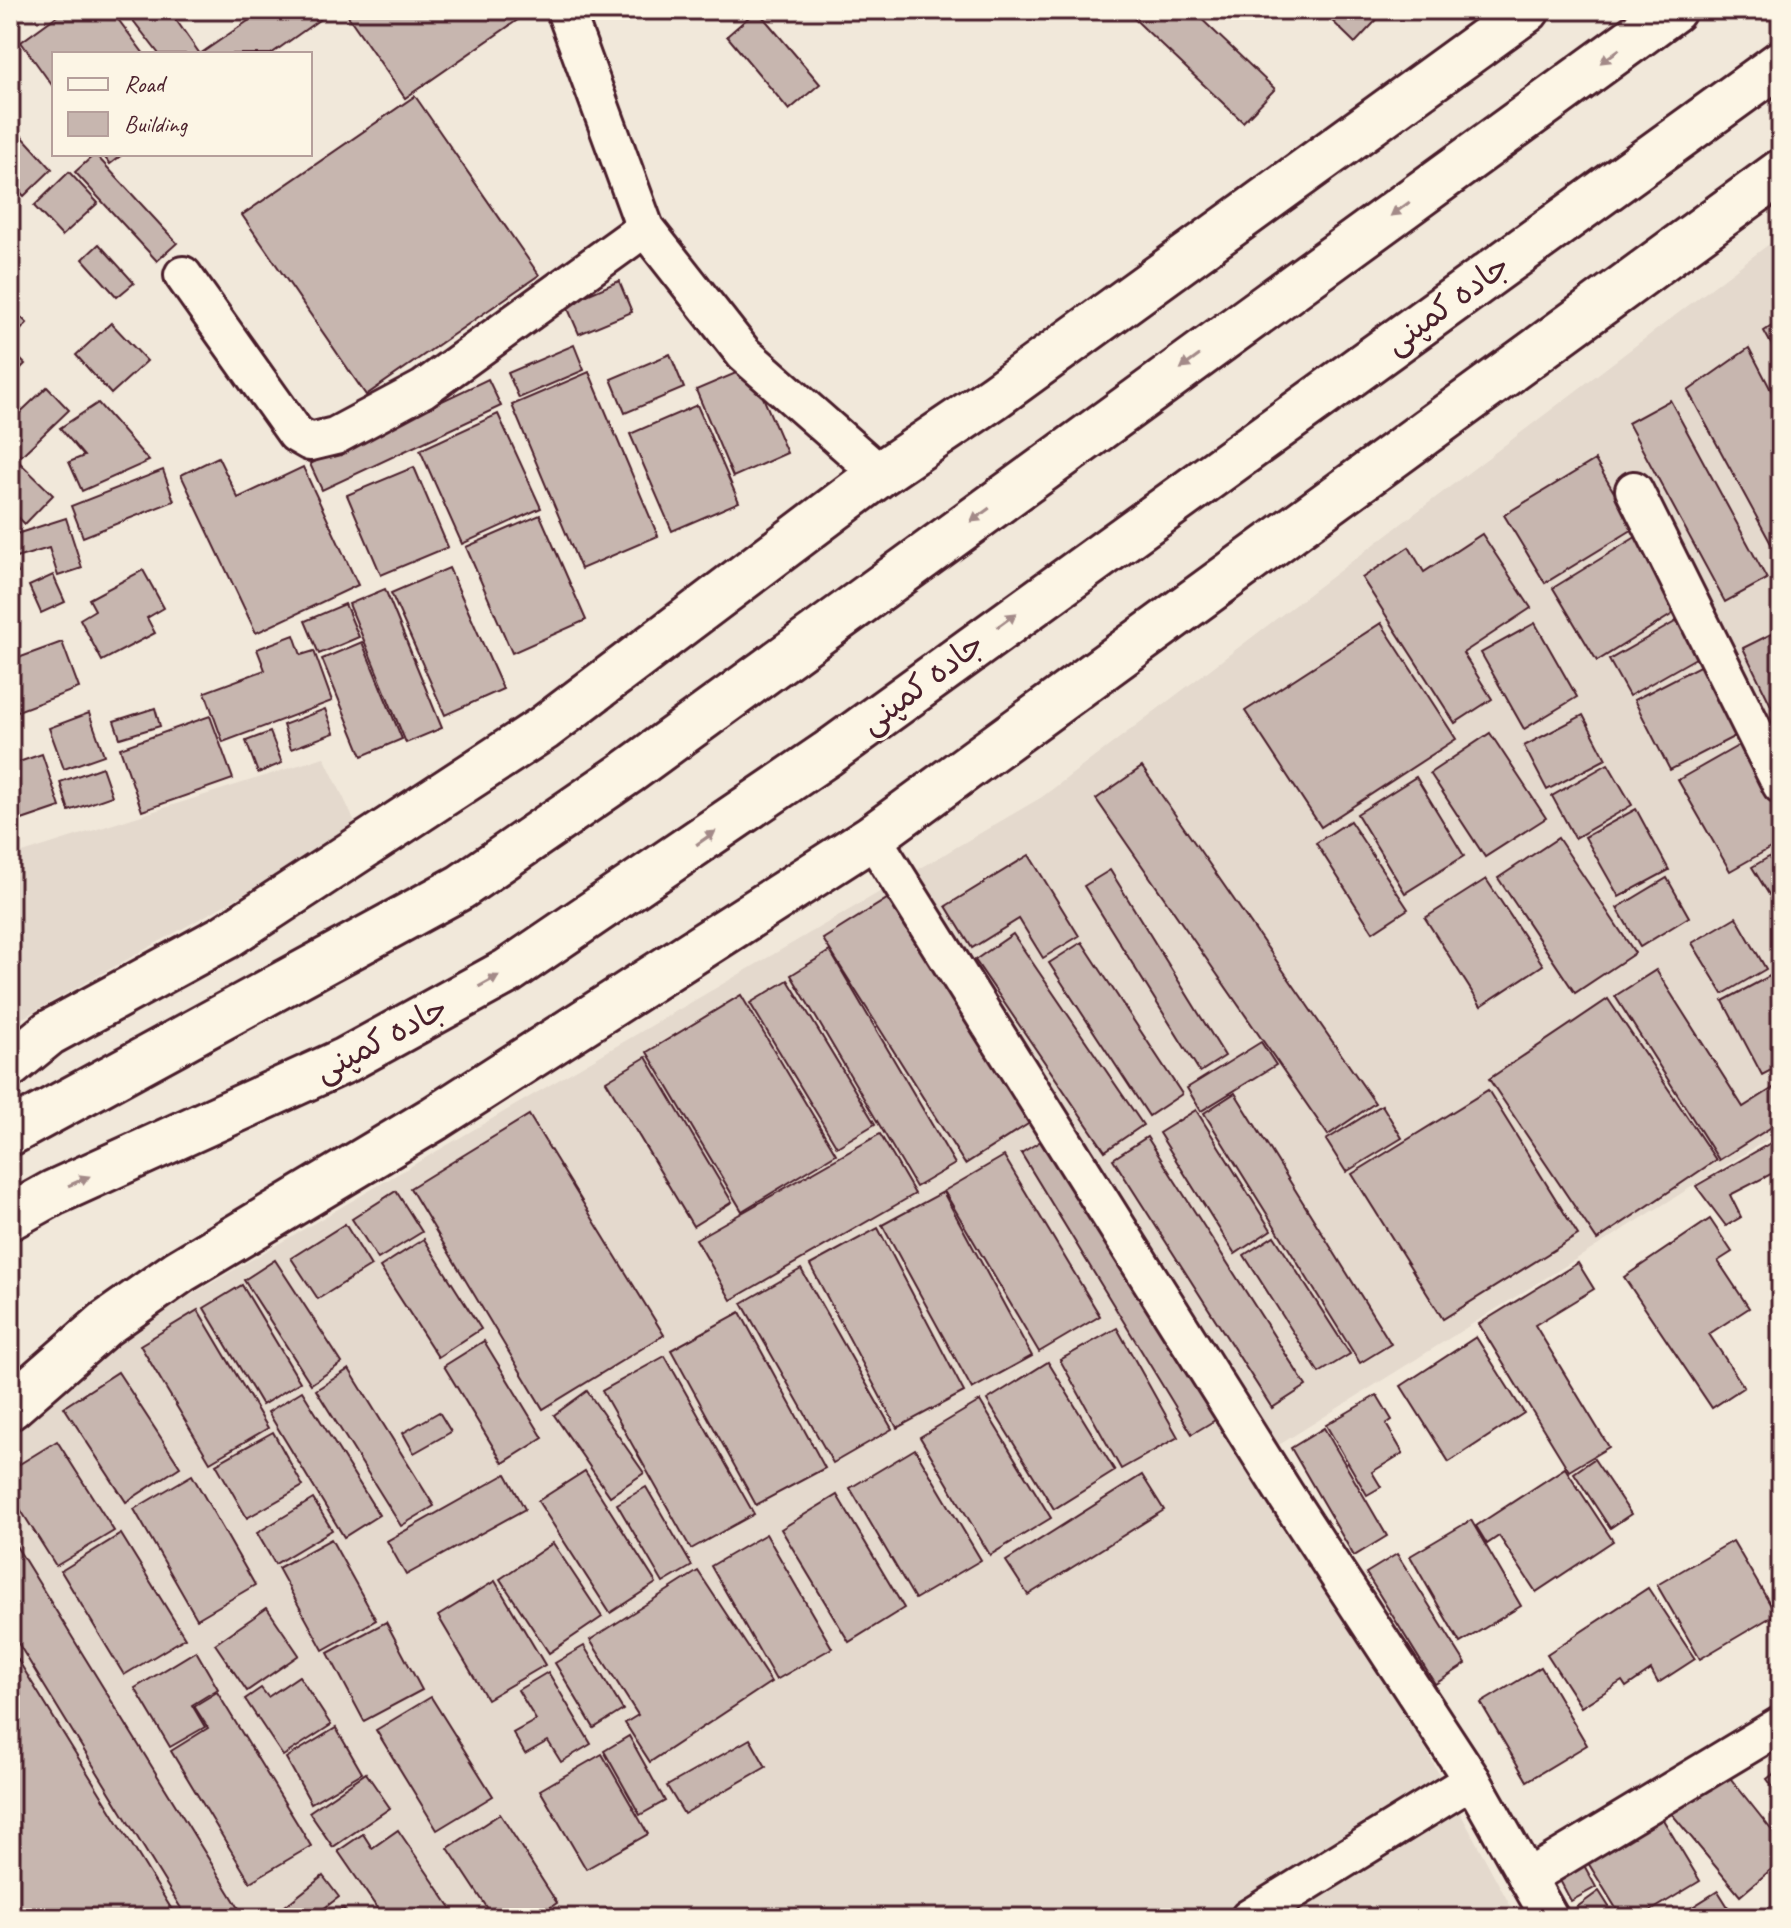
<svg xmlns="http://www.w3.org/2000/svg" width="1791" height="1928" viewBox="0 0 1791 1928" font-family="Caveat,'Playpen Sans Arabic',sans-serif">
	<rect width="100%" height="100%" fill="#f1e8da"/>
	<filter id="ink" filterUnits="userSpaceOnUse"><feTurbulence type="fractalNoise" baseFrequency=".0125" numOctaves="2"/><feDisplacementMap in="SourceGraphic" scale="16" xChannelSelector="R" yChannelSelector="G"/><feConvolveMatrix kernelMatrix="1 2 1 2 8 2 1 2 1" color-interpolation-filters="sRGB"/></filter>
	<g filter="url(#ink)">
		<g fill="#e4d9cd">
			<path d="M1781,235V1131L1266,1453L1517,1918H10V1401L1042,797Z"/>
			<path d="M324,757L359,830L10,1025V857Z"/>
		</g>
		<g fill="#c7b6af" stroke="#4a1f2b" stroke-width="2">
			<path d="M10,10H22L10,24Z"/>
			<path d="M65,10H111L144,54H54V88L21,42Z"/>
			<path d="M125,10H169L200,54H159Z"/>
			<path d="M264,10H333L271,54H200Z"/>
			<path d="M357,10H532L405,98L348,16Z"/>
			<path d="M757,10L820,84L789,110L727,36Z"/>
			<path d="M1125,10H1192L1275,89L1243,122Z"/>
			<path d="M1321,10H1384L1385,11L1355,43Z"/>
			<path d="M415,96L539,275L366,395L242,215Z"/>
			<path d="M10,123L52,169L24,196L10,181Z"/>
			<path d="M95,154L177,243L157,261L75,172Z"/>
			<path d="M102,154H123L110,164Z"/>
			<path d="M69,172L98,203L62,236L34,206Z"/>
			<path d="M99,244L134,283L117,297L83,259Z"/>
			<path d="M619,281L632,312L579,334L566,304Z"/>
			<path d="M10,307L27,323L10,342Z"/>
			<path d="M1781,320V362L1764,331Z"/>
			<path d="M111,323L147,361L111,394L76,355Z"/>
			<path d="M574,345L584,370L519,398L508,373Z"/>
			<path d="M1749,348L1781,409V562L1688,391Z"/>
			<path d="M10,349L25,364L10,379Z"/>
			<path d="M670,354L684,388L625,413L611,379Z"/>
			<path d="M750,367L787,453L733,477L696,390Z"/>
			<path d="M589,372L658,536L581,569L512,405Z"/>
			<path d="M488,379L501,406L322,490L310,464Z"/>
			<path d="M47,387L69,410L21,456L10,444V422Z"/>
			<path d="M1670,400L1767,579L1725,602L1628,423Z"/>
			<path d="M98,403L149,461L82,491L69,462L84,456L60,428Z"/>
			<path d="M697,405L739,502L672,531L630,434Z"/>
			<path d="M498,414L541,508L462,544L420,450Z"/>
			<path d="M14,457L53,495L25,524L10,509V461Z"/>
			<path d="M218,457L238,498L303,467L358,585L256,633L181,475Z"/>
			<path d="M1595,460L1635,528L1545,583L1504,515Z"/>
			<path d="M414,467L448,547L381,575L347,495Z"/>
			<path d="M163,470L174,501L83,537L71,506Z"/>
			<path d="M540,515L586,620L512,653L466,547Z"/>
			<path d="M66,518L82,568L58,576L49,548L16,558L10,536Z"/>
			<path d="M1482,534L1531,608L1463,653L1492,699L1455,723L1362,578L1409,547L1424,572Z"/>
			<path d="M1639,535L1684,607L1597,661L1553,588Z"/>
			<path d="M10,549L18,573L10,575Z"/>
			<path d="M449,568L503,689L445,715L391,593Z"/>
			<path d="M143,570L164,608L147,618L155,633L102,661L80,619L95,610L89,599Z"/>
			<path d="M53,575L65,602L41,613L29,586Z"/>
			<path d="M385,589L442,728L406,743L349,604Z"/>
			<path d="M345,604L359,637L319,654L305,621Z"/>
			<path d="M1682,618L1703,654L1629,696L1609,660Z"/>
			<path d="M1381,623L1456,739L1321,827L1245,711Z"/>
			<path d="M1535,623L1577,697L1524,729L1481,653Z"/>
			<path d="M1781,629V726L1743,648Z"/>
			<path d="M294,635L301,655L314,651L332,701L223,742L205,692L265,670L257,649Z"/>
			<path d="M62,642L79,688L15,712L10,700V661Z"/>
			<path d="M362,642L402,739L362,756L322,659Z"/>
			<path d="M1707,662L1743,732L1670,770L1634,700Z"/>
			<path d="M155,708L160,726L120,738L114,721Z"/>
			<path d="M325,709L334,733L291,749L283,725Z"/>
			<path d="M89,713L104,755L64,769L49,728Z"/>
			<path d="M1583,715L1606,759L1547,790L1524,746Z"/>
			<path d="M210,716L233,779L142,811L120,748Z"/>
			<path d="M270,732L282,763L258,773L246,741Z"/>
			<path d="M1490,733L1546,818L1485,857L1430,773Z"/>
			<path d="M1743,743L1781,810V842L1730,871L1678,780Z"/>
			<path d="M42,754L60,807L10,824V765Z"/>
			<path d="M1608,764L1632,805L1575,838L1552,796Z"/>
			<path d="M102,767L112,796L69,811L60,782Z"/>
			<path d="M1142,767L1375,1103L1328,1135L1096,799Z"/>
			<path d="M1416,777L1464,856L1405,893L1357,814Z"/>
			<path d="M1636,809L1669,870L1619,897L1585,837Z"/>
			<path d="M1350,821L1408,909L1373,932L1316,843Z"/>
			<path d="M1558,838L1635,953L1575,993L1498,878Z"/>
			<path d="M1781,850V914L1752,867Z"/>
			<path d="M1029,855L1079,936L1043,958L1019,919L972,948L946,906Z"/>
			<path d="M1110,870L1225,1056L1200,1072L1084,886Z"/>
			<path d="M1667,878L1689,917L1640,947L1617,908Z"/>
			<path d="M1486,879L1543,965L1481,1006L1425,918Z"/>
			<path d="M903,889L1044,1114L965,1164L823,939Z"/>
			<path d="M1736,917L1766,969L1723,994L1692,943Z"/>
			<path d="M1013,934L1143,1125L1105,1151L975,960Z"/>
			<path d="M1082,942L1182,1094L1149,1116L1049,963Z"/>
			<path d="M830,951L955,1164L916,1187L791,975Z"/>
			<path d="M1656,970L1743,1107L1781,1083V1121L1719,1160L1615,996Z"/>
			<path d="M1781,970V1065L1762,1075L1723,1001Z"/>
			<path d="M788,980L875,1124L837,1147L750,1003Z"/>
			<path d="M741,995L836,1154L742,1211L647,1052Z"/>
			<path d="M1608,999L1716,1160L1597,1240L1489,1079Z"/>
			<path d="M1261,1042L1276,1065L1201,1111L1187,1088Z"/>
			<path d="M646,1057L732,1202L693,1226L606,1081Z"/>
			<path d="M1488,1090L1578,1235L1443,1319L1352,1174Z"/>
			<path d="M1235,1093L1391,1344L1360,1363L1204,1113Z"/>
			<path d="M1382,1105L1402,1138L1346,1172L1326,1140Z"/>
			<path d="M1196,1110L1271,1230L1235,1254L1159,1133Z"/>
			<path d="M529,1115L664,1335L543,1409L410,1188Z"/>
			<path d="M880,1134L915,1194L731,1300L696,1239Z"/>
			<path d="M1051,1135L1222,1416L1192,1434L1021,1153Z"/>
			<path d="M1147,1137L1306,1386L1272,1408L1113,1159Z"/>
			<path d="M1781,1137V1169L1730,1195L1741,1217L1726,1226L1696,1186Z"/>
			<path d="M1004,1156L1100,1316L1039,1352L944,1191Z"/>
			<path d="M396,1191L422,1232L378,1259L352,1219Z"/>
			<path d="M943,1192L1032,1356L972,1389L882,1225Z"/>
			<path d="M1710,1219L1732,1252L1718,1261L1749,1308L1709,1334L1744,1387L1712,1408L1624,1277Z"/>
			<path d="M345,1224L371,1266L318,1299L291,1258Z"/>
			<path d="M878,1228L964,1392L897,1428L810,1265Z"/>
			<path d="M1274,1236L1350,1354L1319,1373L1244,1255Z"/>
			<path d="M424,1239L481,1329L438,1357L380,1267Z"/>
			<path d="M275,1260L342,1363L311,1384L244,1280Z"/>
			<path d="M1578,1263L1594,1289L1535,1325L1609,1447L1569,1471L1479,1324Z"/>
			<path d="M801,1269L892,1429L833,1463L742,1303Z"/>
			<path d="M242,1285L300,1382L262,1405L204,1308Z"/>
			<path d="M198,1310L268,1428L210,1462L140,1345Z"/>
			<path d="M740,1312L825,1468L756,1505L671,1350Z"/>
			<path d="M1117,1328L1178,1437L1121,1469L1060,1360Z"/>
			<path d="M1476,1337L1524,1413L1449,1462L1401,1386Z"/>
			<path d="M484,1341L543,1438L503,1463L444,1366Z"/>
			<path d="M665,1356L754,1514L691,1549L602,1391Z"/>
			<path d="M1048,1362L1115,1471L1054,1509L987,1400Z"/>
			<path d="M349,1369L434,1506L401,1526L316,1390Z"/>
			<path d="M118,1372L180,1467L126,1502L64,1407Z"/>
			<path d="M302,1391L379,1515L344,1537L268,1412Z"/>
			<path d="M587,1391L644,1473L610,1496L554,1415Z"/>
			<path d="M1377,1395L1392,1420L1386,1424L1403,1453L1372,1472L1381,1487L1367,1495L1326,1425Z"/>
			<path d="M980,1401L1051,1518L990,1555L920,1437Z"/>
			<path d="M439,1412L451,1432L414,1453L403,1433Z"/>
			<path d="M1324,1428L1387,1536L1354,1556L1291,1448Z"/>
			<path d="M273,1432L303,1486L247,1518L216,1464Z"/>
			<path d="M57,1441L114,1531L56,1566L10,1493V1470Z"/>
			<path d="M915,1449L981,1560L915,1599L850,1488Z"/>
			<path d="M1594,1459L1631,1514L1610,1528L1574,1473Z"/>
			<path d="M1565,1468L1613,1541L1536,1592L1499,1536L1487,1544L1476,1526Z"/>
			<path d="M585,1471L656,1583L610,1613L538,1501Z"/>
			<path d="M506,1474L525,1509L406,1575L387,1541Z"/>
			<path d="M192,1475L255,1585L197,1619L134,1509Z"/>
			<path d="M1142,1475L1164,1510L1028,1595L1006,1561Z"/>
			<path d="M646,1487L692,1566L663,1583L617,1504Z"/>
			<path d="M837,1495L904,1608L849,1642L781,1529Z"/>
			<path d="M313,1499L332,1530L275,1564L257,1533Z"/>
			<path d="M1471,1520L1521,1606L1460,1643L1410,1556Z"/>
			<path d="M121,1534L185,1638L124,1675L61,1571Z"/>
			<path d="M766,1534L832,1648L776,1680L711,1566Z"/>
			<path d="M10,1536L245,1918H187L10,1630Z"/>
			<path d="M331,1539L376,1620L323,1650L278,1568Z"/>
			<path d="M1733,1541L1776,1614L1700,1659L1657,1585Z"/>
			<path d="M553,1543L602,1617L549,1653L500,1579Z"/>
			<path d="M1397,1554L1466,1664L1435,1684L1366,1573Z"/>
			<path d="M698,1571L771,1682L650,1762L625,1723L638,1715L590,1640Z"/>
			<path d="M495,1581L545,1665L487,1699L438,1616Z"/>
			<path d="M1648,1588L1695,1659L1658,1683L1651,1670L1626,1687L1622,1681L1581,1707L1547,1654Z"/>
			<path d="M267,1608L299,1655L247,1691L215,1644Z"/>
			<path d="M386,1622L422,1690L364,1721L328,1653Z"/>
			<path d="M584,1646L623,1710L594,1728L555,1663Z"/>
			<path d="M10,1647L177,1918H13L10,1913Z"/>
			<path d="M196,1651L218,1689L192,1705L205,1727L170,1747L135,1688Z"/>
			<path d="M1541,1667L1587,1745L1527,1781L1481,1703Z"/>
			<path d="M548,1672L591,1744L561,1762L548,1741L525,1754L513,1733L536,1720L518,1690Z"/>
			<path d="M299,1676L331,1725L283,1756L245,1699L261,1688L268,1697Z"/>
			<path d="M217,1692L311,1846L250,1882L171,1751L208,1728L194,1706Z"/>
			<path d="M431,1697L493,1796L437,1830L376,1730Z"/>
			<path d="M336,1728L362,1773L311,1803L286,1758Z"/>
			<path d="M629,1736L665,1801L640,1815L604,1751Z"/>
			<path d="M750,1739L766,1767L684,1814L667,1786Z"/>
			<path d="M602,1754L648,1834L586,1869L540,1790Z"/>
			<path d="M1781,1768V1798L1767,1779Z"/>
			<path d="M1723,1769L1781,1842V1861L1740,1896L1666,1807Z"/>
			<path d="M366,1773L390,1808L333,1847L309,1812Z"/>
			<path d="M1656,1808L1700,1881L1639,1918H1622L1582,1853Z"/>
			<path d="M500,1814L557,1903L534,1918H494L448,1848Z"/>
			<path d="M398,1830L458,1918H384L338,1851L363,1834L372,1848Z"/>
			<path d="M1580,1858L1596,1887L1571,1901L1555,1871Z"/>
			<path d="M323,1876L339,1897L311,1918H270Z"/>
			<path d="M1599,1891L1616,1918H1578L1573,1910Z"/>
			<path d="M1718,1891L1735,1918H1675Z"/>
			<path d="M343,1908L350,1918H328Z"/>
		</g>
		<g fill="none" stroke-linecap="round" stroke-linejoin="round">
			<defs>
				<g id="street">
					<path d="M565,10L645,228L744,354L880,474"/>
					<path d="M183,275L296,434L310,442L335,436L423,389L645,228"/>
					<path d="M1634,490L1781,785"/>
					<path d="M872,837L1285,1494L1472,1780L1550,1918"/>
					<path d="M1527,1878L1781,1725"/>
					<path d="M1249,1918L1472,1780"/>
				</g>
				<g id="secondary">
					<path d="M10,1065L49,1033L225,937L544,728L880,474L994,397L1527,10"/>
					<path d="M10,1407L105,1324L180,1271L435,1118L872,837L1781,172"/>
				</g>
				<g id="highway">
					<path d="M10,1133L461,887L628,772L1673,10"/>
					<path d="M10,1217L53,1193L346,1060L508,971L827,754L1781,63"/>
				</g>
			</defs>
			<use href="#street" stroke="#4a1f2b" stroke-width="42"/>
			<use href="#secondary" stroke="#4a1f2b" stroke-width="50"/>
			<use href="#highway" stroke="#4a1f2b" stroke-width="50"/>
			<use href="#street" stroke="#fcf5e5" stroke-width="36"/>
			<use href="#secondary" stroke="#fcf5e5" stroke-width="44"/>
			<use href="#highway" stroke="#fcf5e5" stroke-width="44"/>
		</g>
		<defs><path id="oneway-solid" d="M-6-.8H1V-3.2L6.5 0L1 3.2V.8H-6Z" transform="scale(2)"/></defs>
		<g fill="#a38a88">
			<use href="#oneway-solid" transform="translate(1610 56) rotate(144)"/>
			<use href="#oneway-solid" transform="translate(1400 209) rotate(144)"/>
			<use href="#oneway-solid" transform="translate(1190 362) rotate(144)"/>
			<use href="#oneway-solid" transform="translate(980 515) rotate(144)"/>
			<use href="#oneway-solid" transform="translate(1007 620) rotate(-36)"/>
			<use href="#oneway-solid" transform="translate(706 838) rotate(-35)"/>
			<use href="#oneway-solid" transform="translate(489 981) rotate(-29)"/>
			<use href="#oneway-solid" transform="translate(79 1181) rotate(-24)"/>
		</g>
	</g>
	<g text-anchor="middle" dominant-baseline="central" stroke-width="6" stroke-linejoin="round" paint-order="stroke">
		<g font-size="32" fill="#4a1f2b" stroke="#fcf5e5">
			<text transform="translate(1447 304) rotate(-36)">جاده کمپنی</text>
			<text transform="translate(922 683) rotate(-37)">جاده کمپنی</text>
			<text transform="translate(381 1039) rotate(-28)">جاده کمپنی</text>
		</g>
	</g>
	<rect width="1791" height="1928" fill="none" stroke="#fcf5e5" stroke-width="40"/>
	<rect x="20" y="20" width="1751" height="1888" fill="none" stroke="#4a1f2b" stroke-width="3" filter="url(#ink)"/>
	<rect x="52" y="52" width="260" height="104" fill="#fcf5e5" stroke="#b59f9b" stroke-width="2"/>
	<rect x="68" y="78" width="40" height="12" fill="#fcf5e5" stroke="#b59f9b" stroke-width="2"/>
	<text x="124" y="92" font-size="24" fill="#4a1f2b">Road</text>
	<rect x="68" y="112" width="40" height="24" fill="#c7b6af" stroke="#b59f9b" stroke-width="2"/>
	<text x="124" y="132" font-size="24" fill="#4a1f2b">Building</text>
</svg>
